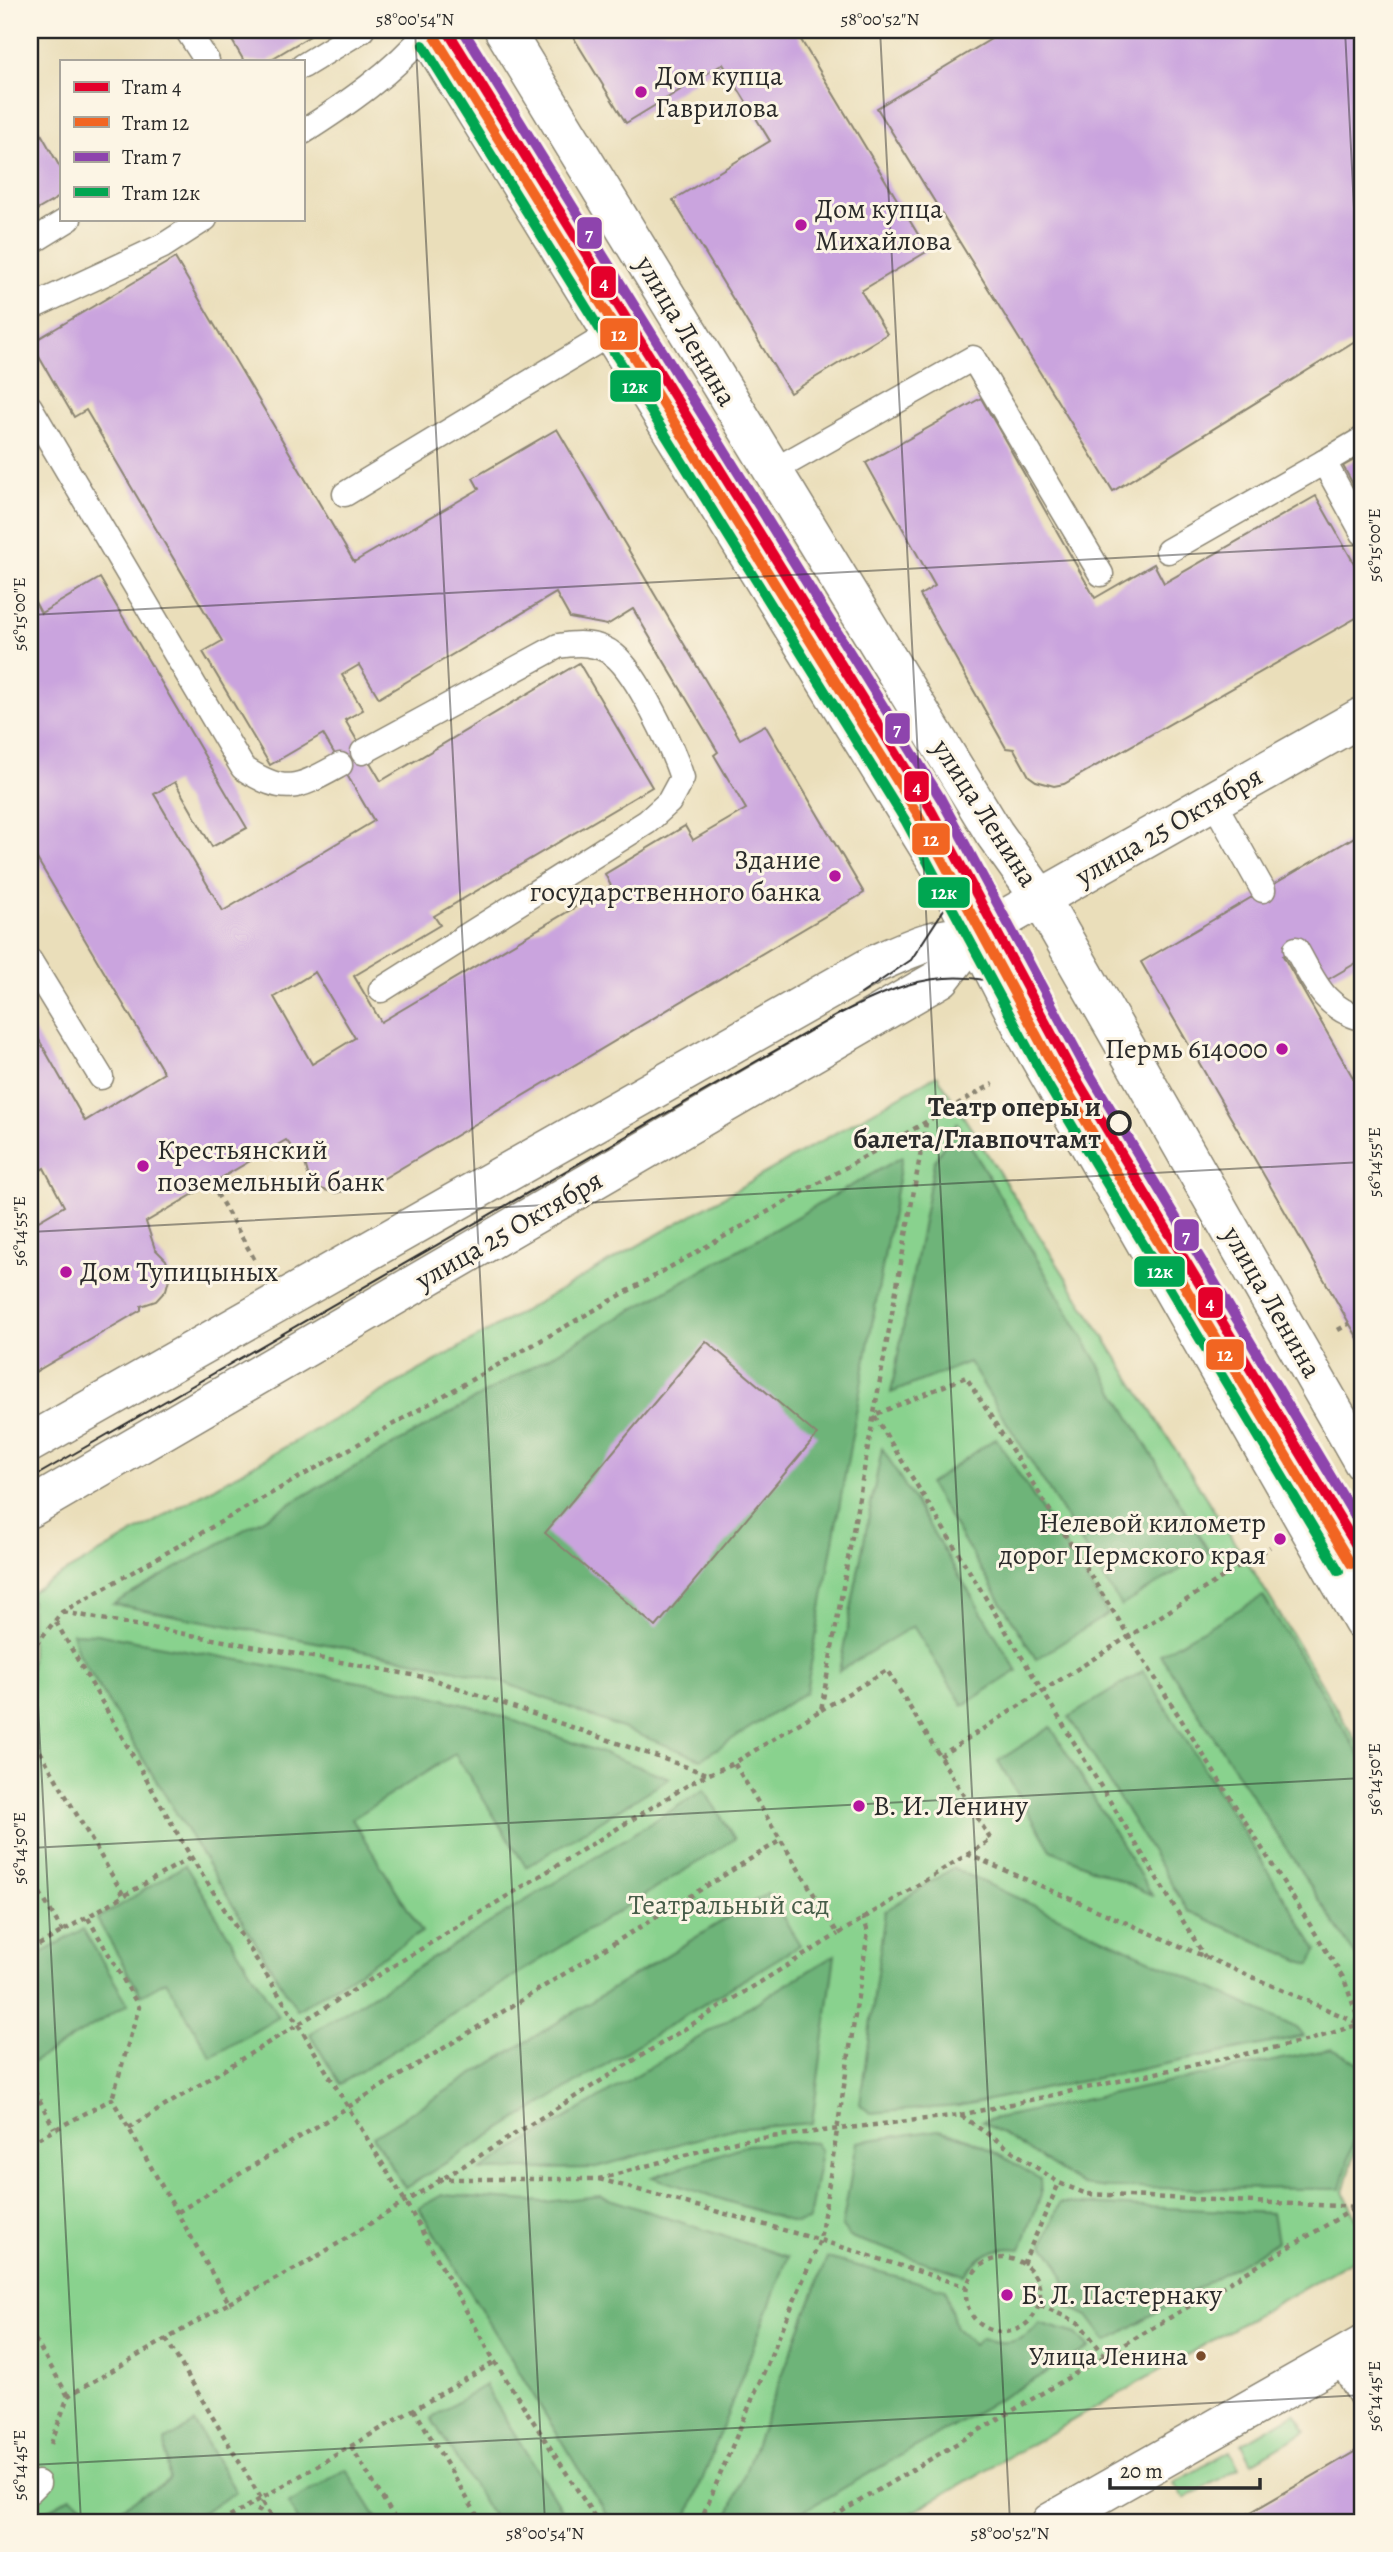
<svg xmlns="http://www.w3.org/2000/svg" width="1393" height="2552" viewBox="0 0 1393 2552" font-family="Alegreya,serif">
	<rect width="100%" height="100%" fill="#fcf5e5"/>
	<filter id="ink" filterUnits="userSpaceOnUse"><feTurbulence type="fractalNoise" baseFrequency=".0143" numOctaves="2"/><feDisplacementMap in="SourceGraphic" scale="14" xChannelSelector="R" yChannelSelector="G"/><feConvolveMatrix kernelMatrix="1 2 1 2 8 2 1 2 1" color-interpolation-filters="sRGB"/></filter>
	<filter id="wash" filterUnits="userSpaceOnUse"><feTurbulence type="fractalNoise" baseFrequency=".00686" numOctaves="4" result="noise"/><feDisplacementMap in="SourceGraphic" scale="28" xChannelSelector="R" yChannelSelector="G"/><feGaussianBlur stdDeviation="1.57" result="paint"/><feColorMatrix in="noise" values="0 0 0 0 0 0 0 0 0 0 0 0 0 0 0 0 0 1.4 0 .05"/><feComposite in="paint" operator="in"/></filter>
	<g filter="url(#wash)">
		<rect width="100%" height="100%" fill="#eadeba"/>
		<g fill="#89d28e" stroke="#5a7e5c" stroke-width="2">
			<path d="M937,1075L1268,1595L1363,1753V2122L1344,2192L1363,2234V2254L895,2522H30L31,1592Z"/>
			<path d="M1295,2413L1306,2431L1252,2463L1242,2444Z"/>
			<path d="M1230,2451L1239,2468L1184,2499L1174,2483Z"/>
		</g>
		<g fill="#6eb479" stroke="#4c7052" stroke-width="2">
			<path d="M957,1123L1209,1552L1121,1606L969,1362L891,1393L934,1162Z"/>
			<path d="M902,1157L806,1692L701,1759L503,1682L432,1664L113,1604Z"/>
			<path d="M996,1438L1108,1614L1036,1659L929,1484Z"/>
			<path d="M882,1448L1017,1671L963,1705L913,1626L839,1671Z"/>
			<path d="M1263,1596L1363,1761V1967L1160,1654Z"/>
			<path d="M72,1633L97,1634L426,1694L490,1712L670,1778L526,1867L455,1754L352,1819L422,1932L297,2010L78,1653Z"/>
			<path d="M1143,1671L1317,1950L1310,1965L1188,1911L1069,1717Z"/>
			<path d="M1051,1727L1152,1895L1051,1850L998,1761Z"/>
			<path d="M704,1790L735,1839L340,2084L310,2034Z"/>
			<path d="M185,1865L279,2017L211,2057L166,1981L141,1995L97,1919Z"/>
			<path d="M953,1868L1297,2028L1304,2036L959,2106L870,2113L860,2104L885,1911Z"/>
			<path d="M768,1893L800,1945L405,2188L373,2136Z"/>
			<path d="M83,1929L128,2004L30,2064V1960Z"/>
			<path d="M835,1955L812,2123L732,2129L594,2168L480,2170Z"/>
			<path d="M1331,2049L1363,2065V2103L1341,2189L1107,2188L1083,2185L982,2121Z"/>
			<path d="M938,2130C977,2138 1006,2159 1040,2179L1041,2195L1021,2249C995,2245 979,2255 964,2275L850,2237L842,2227L857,2142Z"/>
			<path d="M807,2141L815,2143L821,2151L809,2220L795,2223L652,2177L747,2145Z"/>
			<path d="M442,2195L545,2202L600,2196L788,2257L686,2522H611L419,2208Z"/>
			<path d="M1060,2203L1272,2213L1277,2242L1107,2341L1088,2316L1067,2306C1067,2280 1060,2263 1043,2244Z"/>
			<path d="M827,2258L945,2289L956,2328L974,2345L982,2338C1003,2346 1025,2343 1039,2323L1076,2334L1089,2348L784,2522H726Z"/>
			<path d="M485,2385V2386L569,2522H496L431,2418Z"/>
			<path d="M195,2423L236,2492L186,2522H52L45,2511L71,2497L104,2518L169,2480L165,2441Z"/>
			<path d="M346,2469L379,2522H299L288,2504Z"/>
		</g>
		<g id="blocks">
			<g fill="#caa4de" fill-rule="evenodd">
				<path d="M226,30H320L268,61H244Z"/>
				<path d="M569,30H795L928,251L861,291L887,334L790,393L673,200L770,141L723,64L626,123Z"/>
				<path d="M1006,30H1363V336L1113,491L877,108Z"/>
				<path d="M30,114L61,169V196L30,214Z"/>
				<path d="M175,258L354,562L479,489L473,478L557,429L740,739L765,725L864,893L381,1180L361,1177L351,1189L336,1193L321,1189L309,1178L305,1163L286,1140L146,1222L155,1249L166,1260L170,1275L166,1290L156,1301L141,1306V1310L30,1375V1226L64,1206L44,1168L30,1177V1024L85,1121L164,1073L30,847V593L41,613L100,578L247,828L212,847L175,782L154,794L223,911L374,821L323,734L270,765L203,652L222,641L86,410L74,417L31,343ZM556,593L570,618L607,625L633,609L718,752L714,755L746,809L693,840L685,826L605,874L611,886L381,1022L354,976L440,925L434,916L652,787L579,663L381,781L345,720L363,710L342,675L359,665L379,698ZM315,972L355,1038L312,1064L274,997Z"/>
				<path d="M981,398L1095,598L1154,564L1164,583L1316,496L1363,579V614L1064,784L1054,786L1036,781L1029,776L1014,749L1006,748L920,595L935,586L866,463Z"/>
				<path d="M1363,455V502L1343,466Z"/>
				<path d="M1363,832V959L1327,980L1305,944L1283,956L1363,1095V1347L1141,962Z"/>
				<path d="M706,1341L817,1435L656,1627L545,1533Z"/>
				<path d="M1363,2447V2522H1234Z"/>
			</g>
		</g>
	</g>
	<g filter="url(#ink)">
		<use href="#blocks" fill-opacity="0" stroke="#8a8472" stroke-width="2"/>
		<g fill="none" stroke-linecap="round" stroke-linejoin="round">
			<defs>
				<g id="lane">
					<path d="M187,30L207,61"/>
					<path d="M303,66L362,30"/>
					<path d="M303,132C347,104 393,72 427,32"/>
					<path d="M30,243L69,219"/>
					<path d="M30,308L163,246L205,219"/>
					<path d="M30,407L243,768C286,796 298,788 340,765"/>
					<path d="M1324,462L1363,439"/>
					<path d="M771,472L973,358L1101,574"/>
					<path d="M345,494L613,332"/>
					<path d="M1168,551L1324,462L1363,533"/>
					<path d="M363,752L558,646C577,643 598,642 614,655C637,673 673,749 682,778L669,802L647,822L381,990"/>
					<path d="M1213,801L1263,890"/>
					<path d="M1296,949C1316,984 1323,1007 1363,1019"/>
					<path d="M30,961L101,1077"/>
					<path d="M1339,2358L1363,2400"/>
					<path d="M30,2491L38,2483"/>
				</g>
				<g id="secondary">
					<path d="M504,30L994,833L1041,899L1363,1462"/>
					<path d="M30,1443L875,964C911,948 934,936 974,936"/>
					<path d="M30,1508L941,978L974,936L1363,716"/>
					<path d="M1051,2522L1363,2345"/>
				</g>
				<path id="primary" d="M425,30L940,866L1027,1036L1363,1622"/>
			</defs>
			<use href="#lane" stroke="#8a8472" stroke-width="27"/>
			<use href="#secondary" stroke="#8a8472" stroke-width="41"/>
			<use href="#primary" stroke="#8a8472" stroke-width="41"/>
			<g stroke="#8a8472" stroke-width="4.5" stroke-dasharray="5 5" stroke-linecap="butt">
				<path d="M212,1185L256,1262"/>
				<path d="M1338,1330L1350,1323"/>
				<path d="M63,1612L429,1678L707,1774"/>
				<path d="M56,1622L191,1857L299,2026L405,2201L495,2362L598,2522"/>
				<path d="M30,1652L62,1612L993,1084"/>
				<path d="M821,1710L887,1670L991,1840L838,1934L734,1763L821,1710L926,1123"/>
				<path d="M30,1734L124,1896"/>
				<path d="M940,1756L1270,1547"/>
				<path d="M967,1854L1363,2025"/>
				<path d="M30,1876L63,1932"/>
				<path d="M88,1918L139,2007L112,2099"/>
				<path d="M30,1950L191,1857"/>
				<path d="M30,2082L54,2128"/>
				<path d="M960,2115L1310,2040L1360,2024L1344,1979L966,1377L874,1415L1205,1957"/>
				<path d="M129,2128L698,1779L734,1763"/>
				<path d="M30,2143L112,2099L229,2303L68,2396L50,2447"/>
				<path d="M438,2179H599L736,2141L960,2115L1059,2183L1087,2194L1357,2207"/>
				<path d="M599,2179L820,2240L967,2287"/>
				<path d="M178,2212L781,1840"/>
				<circle cx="1003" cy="2295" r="37"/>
				<path d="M1023,2264L1059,2183"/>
				<path d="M229,2303L308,2262L838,1934"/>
				<path d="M1040,2305L1079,2323L1106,2357"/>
				<path d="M30,2331L68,2396"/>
				<path d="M166,2339L275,2522"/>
				<path d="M414,2409L481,2522"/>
				<path d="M351,2446L397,2522"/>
				<path d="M221,2522L495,2362"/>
				<path d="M254,2522L263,2502"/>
				<path d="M700,2522L820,2240L868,1932L863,1916"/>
				<path d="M824,2522L1357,2207"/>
			</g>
			<use href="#lane" stroke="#fff" stroke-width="24"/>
			<use href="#secondary" stroke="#fff" stroke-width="38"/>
			<use href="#primary" stroke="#fff" stroke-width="38"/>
			<g stroke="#2b2b2b" stroke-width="2">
				<path d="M861,994L911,960L954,894L938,823L905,728"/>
				<path d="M30,1479L837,1015C885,991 929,970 985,980C995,981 1006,983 1015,990C1038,1009 1053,1043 1070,1068"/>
			</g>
			<defs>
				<path id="tram-1" d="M447,30L929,806L1070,1068L1363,1557"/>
				<path id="tram-2" d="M435,37L917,813L1058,1075L1351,1564"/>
				<path id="tram-3" d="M463,30L941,799L1082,1061L1363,1530"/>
				<path id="tram-4" d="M423,45L905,820L1046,1082L1339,1571"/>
			</defs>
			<use href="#tram-1" stroke="#fcf5e5" stroke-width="16"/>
			<use href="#tram-2" stroke="#fcf5e5" stroke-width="16"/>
			<use href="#tram-3" stroke="#fcf5e5" stroke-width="16"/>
			<use href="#tram-4" stroke="#fcf5e5" stroke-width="16"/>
			<use href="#tram-1" stroke="#e4002b" stroke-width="10"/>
			<use href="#tram-2" stroke="#f26522" stroke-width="10"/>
			<use href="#tram-3" stroke="#8e44ad" stroke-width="10"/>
			<use href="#tram-4" stroke="#00a651" stroke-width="10"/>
		</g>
	</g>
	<path fill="none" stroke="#2b2b2b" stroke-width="2" stroke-opacity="0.45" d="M415,30L545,2522M880,30L1010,2522M1345,30L1363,386M30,615L1363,545M30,1232L1363,1162M30,1553L81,2522M30,1848L1363,1778M30,2465L1363,2395"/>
	<g fill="#b5179e" stroke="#fcf5e5" stroke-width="2.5">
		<circle cx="641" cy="92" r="7"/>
		<circle cx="801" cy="225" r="7"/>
		<circle cx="835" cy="876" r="7"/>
		<circle cx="1282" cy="1049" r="7"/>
		<circle cx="143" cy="1166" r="7"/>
		<circle cx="66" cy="1272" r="7"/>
		<circle cx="1280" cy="1539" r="7"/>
		<circle cx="859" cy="1806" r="7"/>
		<circle cx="1007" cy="2295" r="7"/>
	</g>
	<circle fill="#fcf5e5" stroke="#2b2b2b" stroke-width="3.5" cx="1119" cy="1123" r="11"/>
	<circle fill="#7a4b2a" stroke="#fcf5e5" stroke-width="2.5" cx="1201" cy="2356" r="6"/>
	<g text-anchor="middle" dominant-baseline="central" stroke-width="6" stroke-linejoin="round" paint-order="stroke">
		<g font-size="26" fill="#2b2b2b" stroke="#fcf5e5" text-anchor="end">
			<text x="1188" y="2356">Улица Ленина</text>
		</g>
		<g font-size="28" fill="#2b2b2b" stroke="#fcf5e5" text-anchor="start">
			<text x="655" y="76">Дом купца<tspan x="655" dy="32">Гаврилова</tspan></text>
			<text x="815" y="209">Дом купца<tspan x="815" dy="32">Михайлова</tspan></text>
			<text x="821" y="860" text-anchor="end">Здание<tspan x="821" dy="32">государственного банка</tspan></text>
			<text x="1268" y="1049" text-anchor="end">Пермь 614000</text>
			<text x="157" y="1150">Крестьянский<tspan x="157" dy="32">поземельный банк</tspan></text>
			<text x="80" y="1272">Дом Тупицыных</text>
			<text x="1266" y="1523" text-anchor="end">Нелевой километр<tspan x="1266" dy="32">дорог Пермского края</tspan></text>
			<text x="873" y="1806">В. И. Ленину</text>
			<text x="1021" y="2295">Б. Л. Пастернаку</text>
		</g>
		<g font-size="28" fill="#2b2b2b" stroke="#fcf5e5">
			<text transform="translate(686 331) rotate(59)">улица Ленина</text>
			<text transform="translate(985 813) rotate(57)">улица Ленина</text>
			<text transform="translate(1169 826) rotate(-30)">улица 25 Октября</text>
			<text transform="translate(509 1230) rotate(-30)">улица 25 Октября</text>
			<text transform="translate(1272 1302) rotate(60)">улица Ленина</text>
		</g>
		<g font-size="28" font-weight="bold" fill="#2b2b2b" stroke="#fcf5e5" text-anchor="end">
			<text x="1101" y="1107">Театр оперы и<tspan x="1101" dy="32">балета/Главпочтамт</tspan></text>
		</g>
		<g font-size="28" fill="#475d49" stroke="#fcf5e5">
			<text x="729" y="1905">Театральный сад</text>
		</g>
	</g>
	<g stroke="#fcf5e5" stroke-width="2.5">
		<rect x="576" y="216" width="27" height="34" rx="7" fill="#8e44ad"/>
		<rect x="590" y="265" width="27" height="34" rx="7" fill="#e4002b"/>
		<rect x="599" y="317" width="40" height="34" rx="7" fill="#f26522"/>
		<rect x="609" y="369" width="53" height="34" rx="7" fill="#00a651"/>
		<rect x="884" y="712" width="27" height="33" rx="7" fill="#8e44ad"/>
		<rect x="903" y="770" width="27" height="33" rx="7" fill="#e4002b"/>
		<rect x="911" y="822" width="40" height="34" rx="7" fill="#f26522"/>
		<rect x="917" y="876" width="54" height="33" rx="7" fill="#00a651"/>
		<rect x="1173" y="1218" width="27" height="34" rx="7" fill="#8e44ad"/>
		<rect x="1133" y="1255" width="53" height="33" rx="7" fill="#00a651"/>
		<rect x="1197" y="1286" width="27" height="33" rx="7" fill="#e4002b"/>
		<rect x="1205" y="1338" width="40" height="33" rx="7" fill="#f26522"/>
	</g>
	<g font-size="19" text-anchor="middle" font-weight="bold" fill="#fff">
		<text x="589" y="240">7</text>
		<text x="604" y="289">4</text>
		<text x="619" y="341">12</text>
		<text x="635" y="393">12к</text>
		<text x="897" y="735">7</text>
		<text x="917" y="793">4</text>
		<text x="931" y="846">12</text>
		<text x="944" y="899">12к</text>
		<text x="1186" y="1242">7</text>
		<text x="1160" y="1278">12к</text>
		<text x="1210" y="1309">4</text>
		<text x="1225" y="1361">12</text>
	</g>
	<rect width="1393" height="2552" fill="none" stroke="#fcf5e5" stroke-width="77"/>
	<rect x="60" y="60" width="245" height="161" fill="#fcf5e5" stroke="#a8a49b" stroke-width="2"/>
	<rect x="74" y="82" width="35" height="10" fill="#e4002b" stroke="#a8a49b" stroke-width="2"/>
	<text x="122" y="94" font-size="21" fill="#2b2b2b">Tram 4</text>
	<rect x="74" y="117" width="35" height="10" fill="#f26522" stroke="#a8a49b" stroke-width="2"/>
	<text x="122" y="130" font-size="21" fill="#2b2b2b">Tram 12</text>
	<rect x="74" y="152" width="35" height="10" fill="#8e44ad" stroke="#a8a49b" stroke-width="2"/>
	<text x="122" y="164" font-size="21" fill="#2b2b2b">Tram 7</text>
	<rect x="74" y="187" width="35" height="10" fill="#00a651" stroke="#a8a49b" stroke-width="2"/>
	<text x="122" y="200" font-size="21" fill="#2b2b2b">Tram 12к</text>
	<path d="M1110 2478v10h150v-10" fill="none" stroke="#2b2b2b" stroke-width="3.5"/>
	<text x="1120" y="2478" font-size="21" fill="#2b2b2b" stroke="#fcf5e5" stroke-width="5" paint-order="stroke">20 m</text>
	<rect x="38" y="38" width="1316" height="2476" fill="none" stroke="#2b2b2b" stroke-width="2.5"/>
	<g font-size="18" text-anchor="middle" fill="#2b2b2b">
		<text x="415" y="25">58°00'54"N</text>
		<text x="880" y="25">58°00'52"N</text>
		<text transform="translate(1374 545) rotate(-90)" y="6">56°15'00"E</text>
		<text transform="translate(19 614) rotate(-90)" y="6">56°15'00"E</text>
		<text transform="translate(1374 1162) rotate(-90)" y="6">56°14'55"E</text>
		<text transform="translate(19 1231) rotate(-90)" y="6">56°14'55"E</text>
		<text transform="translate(1374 1779) rotate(-90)" y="6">56°14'50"E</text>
		<text transform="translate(19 1848) rotate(-90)" y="6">56°14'50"E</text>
		<text transform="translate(1374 2396) rotate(-90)" y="6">56°14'45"E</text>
		<text transform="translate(19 2465) rotate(-90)" y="6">56°14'45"E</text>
		<text x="545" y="2539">58°00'54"N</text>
		<text x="1010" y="2539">58°00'52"N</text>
	</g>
</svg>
